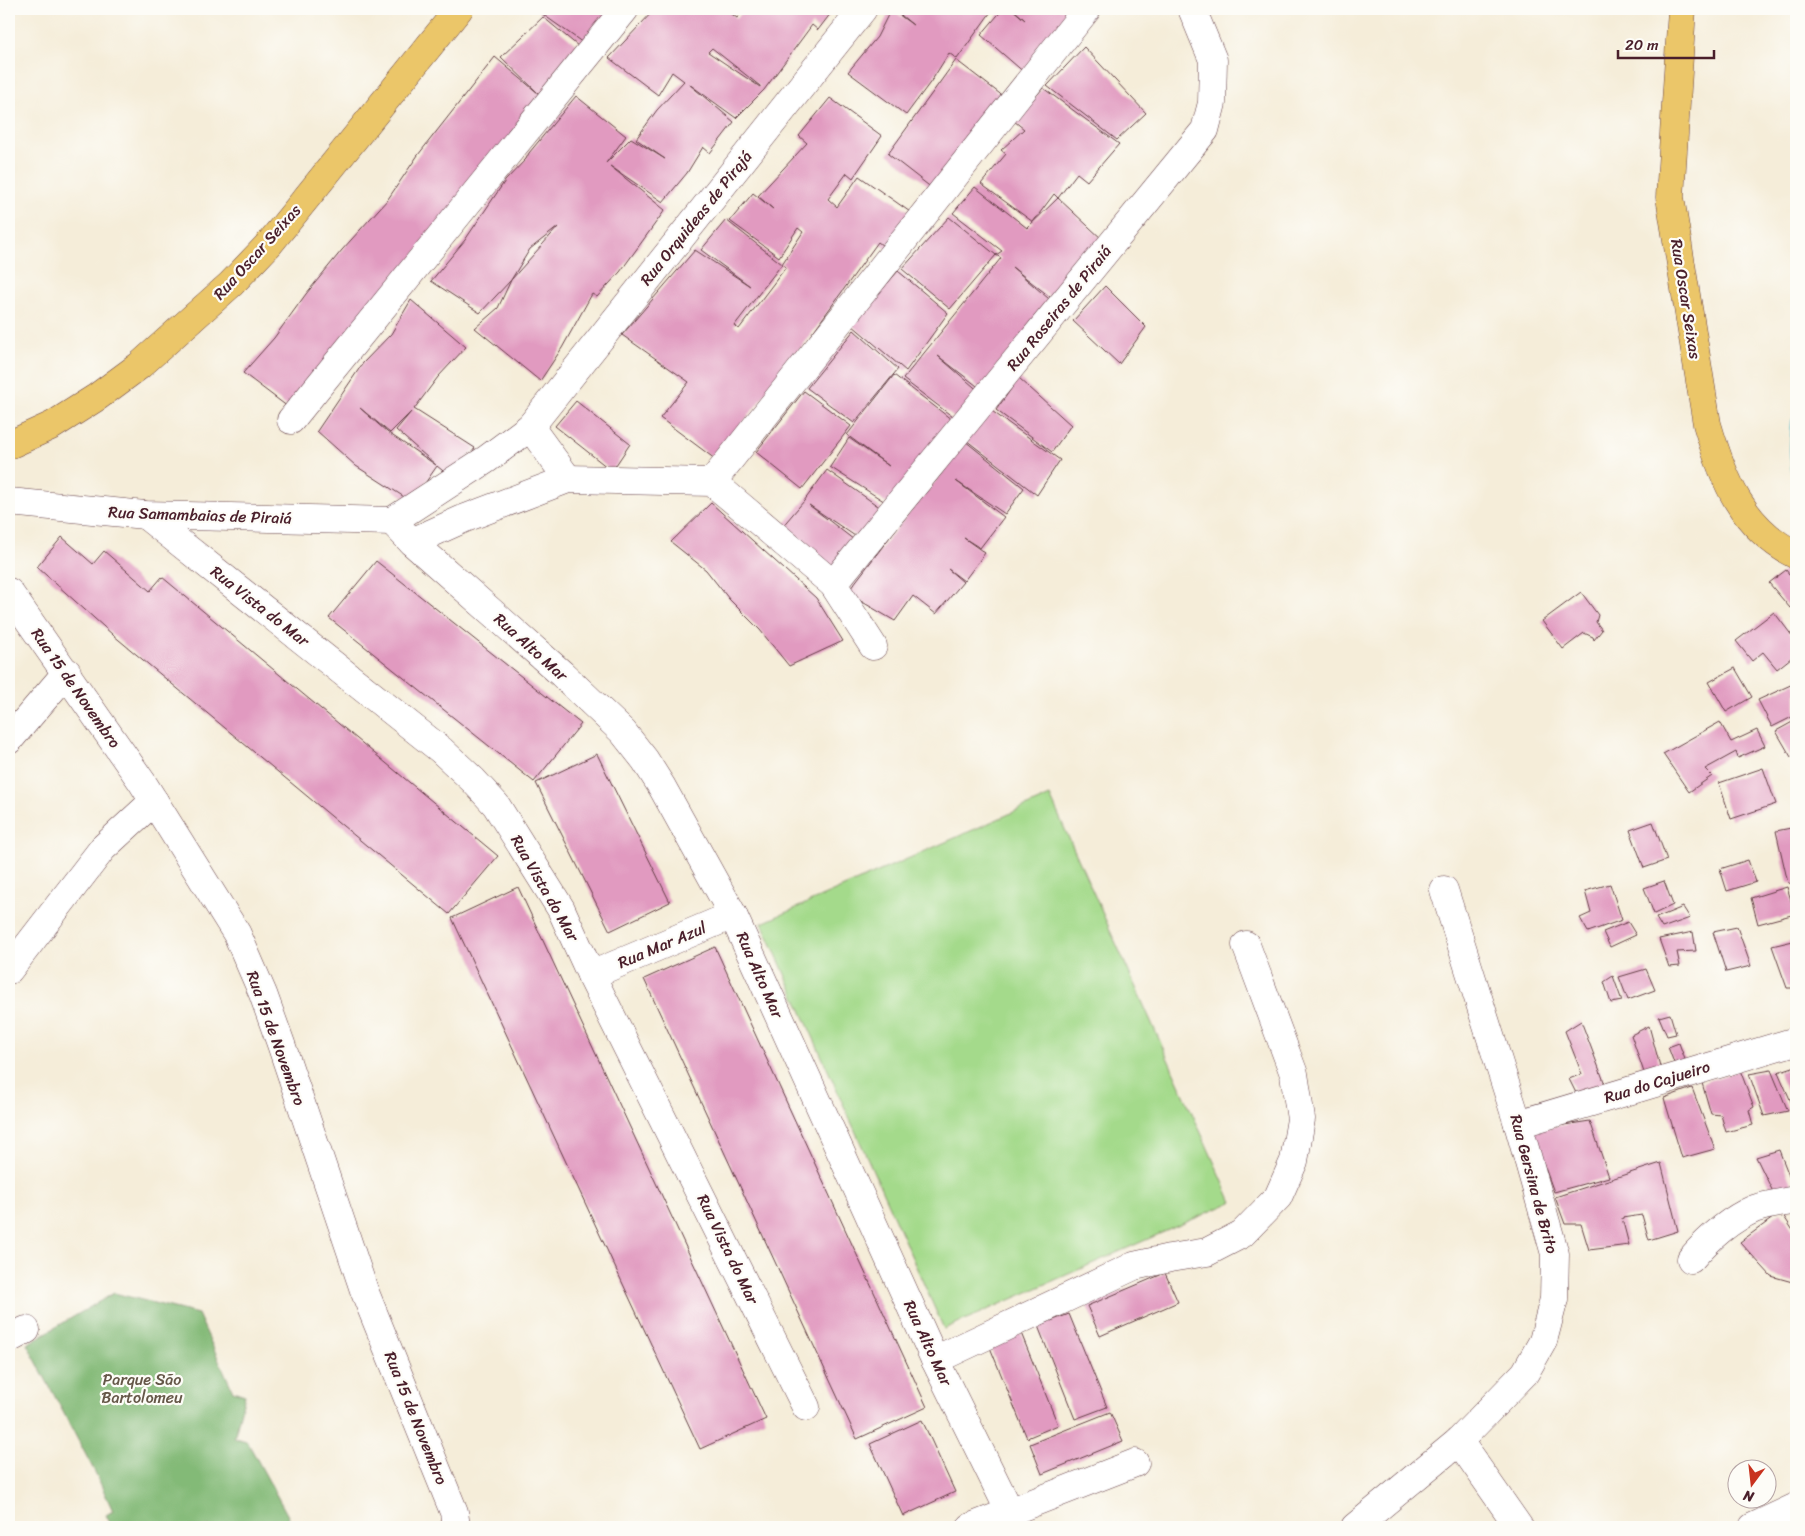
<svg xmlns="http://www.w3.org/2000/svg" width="1805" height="1536" viewBox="0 0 1805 1536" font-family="Sriracha,sans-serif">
	<rect width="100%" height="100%" fill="#fdfcf7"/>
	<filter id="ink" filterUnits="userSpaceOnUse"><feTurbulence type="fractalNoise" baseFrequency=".02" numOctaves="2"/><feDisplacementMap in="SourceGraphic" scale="10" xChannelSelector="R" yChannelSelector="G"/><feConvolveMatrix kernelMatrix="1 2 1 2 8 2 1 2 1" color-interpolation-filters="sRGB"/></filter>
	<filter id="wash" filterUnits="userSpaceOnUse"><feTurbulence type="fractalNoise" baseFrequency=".0096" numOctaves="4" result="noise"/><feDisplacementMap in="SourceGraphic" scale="20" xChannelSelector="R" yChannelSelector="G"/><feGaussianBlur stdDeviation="1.12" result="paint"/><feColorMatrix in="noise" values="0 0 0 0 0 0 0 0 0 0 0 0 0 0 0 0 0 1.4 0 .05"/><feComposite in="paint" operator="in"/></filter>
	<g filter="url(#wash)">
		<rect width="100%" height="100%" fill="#f5edd9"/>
		<path fill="#a4da8b" stroke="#777c5b" d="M1050,796L1232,1202L944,1329L762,923Z"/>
		<path fill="#83ba77" stroke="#666c51" d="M114,1293L198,1314L233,1391L245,1395L234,1438L247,1441L294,1527H112L106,1515L113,1511L96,1474L27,1344Z"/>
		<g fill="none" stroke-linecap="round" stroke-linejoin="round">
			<path stroke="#54c0ce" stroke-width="10" d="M1796,422L1794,450L1796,473"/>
		</g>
		<g id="blocks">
			<g fill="#e19ac0" fill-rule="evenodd">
				<path d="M539,9H616L586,45L538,11Z"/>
				<path d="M655,9H725L737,18L745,9H834L818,30L812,25L764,90L736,118L689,84L734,122L710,153L703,147L687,173L663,202L610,166L665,210L620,272L597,297L592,294L562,348L540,381L475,328L498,308L511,280L558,227L530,249L511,280L480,313L431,281L465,240L505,181L526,159L529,153L576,96L626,136L606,163L631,138L665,159L636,139L657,110L684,81L672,72L658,95L609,58ZM712,48L760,86V87L708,52Z"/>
				<path d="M891,9L913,25L896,11L899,9H993L957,59L949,53L932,80L906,115L848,72L877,37Z"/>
				<path d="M1003,9H1012L1025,20L1013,9H1078L1026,74L981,35Z"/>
				<path d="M543,17L584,51L288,407L243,373L274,338L306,294L342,250L388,199L418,155L495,57L539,94L501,57Z"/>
				<path d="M1084,47L1146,113L1117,140L1047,86Z"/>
				<path d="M956,60L1008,100L937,192L888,154Z"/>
				<path d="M1043,88L1119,144L1087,181L1077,173L1058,198L1103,240L1054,300L1012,267L1056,305L981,389L938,356L981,393L957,420L903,379L1001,258L996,255L1002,251L953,213L975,187L1027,228L1058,198L1054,194L1033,222L981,184L1006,154L1001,150L1024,129L1014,121Z"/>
				<path d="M830,98L882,136L853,178L847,173L828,199L837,207L859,176L913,214L887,249L878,242L807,340L715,459L660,418L689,382L622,335L695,250L750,286L701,250L726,220L782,264L734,326L739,329L786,267L782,264L803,232L798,228L779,257L730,221L753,193L773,209L758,196L807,143L799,136Z"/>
				<path d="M949,217L996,255L950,309L902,269Z"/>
				<path d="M898,271L948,313L906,371L852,325Z"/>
				<path d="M1105,286L1146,327L1119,364L1073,321Z"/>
				<path d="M411,300L466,347L438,377L414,409L475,448L453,479L437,466L412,502L356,466L317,431L363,363L391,334ZM360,408L390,433L411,412L396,430L436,465L387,432Z"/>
				<path d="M854,330L898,369L854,423L807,388Z"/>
				<path d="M894,375L956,423L890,505L830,467L849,438L889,466L847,435Z"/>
				<path d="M1019,378L1071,425L1052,452L996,410Z"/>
				<path d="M804,391L851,426L802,489L756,452Z"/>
				<path d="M576,401L630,444L612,471L555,426Z"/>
				<path d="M989,409L1060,460L1037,495L966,440Z"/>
				<path d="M965,441L1024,488L1005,514L956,481L1004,517L980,548L964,538L985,553L964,581L948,569L963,582L936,614L913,596L895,621L847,593L896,529L943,472Z"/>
				<path d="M827,470L885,511L861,540L809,505L858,543L838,571L781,528L804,501Z"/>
				<path d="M711,503L816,598L843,641L789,666L760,630L729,599L706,570L671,542Z"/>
				<path d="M62,537L93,564L104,551L150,591L162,577L498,856L449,914L113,635L37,567Z"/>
				<path d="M376,561L581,724L534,782L329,618Z"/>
				<path d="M1786,570L1796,583V603L1790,608L1769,583Z"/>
				<path d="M1581,592L1598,615L1596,622L1602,630L1594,640L1593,637L1584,633L1563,649L1542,621Z"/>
				<path d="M1774,612L1796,641V654L1777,669L1763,652L1752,661L1736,641Z"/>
				<path d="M1735,668L1752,697L1726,712L1709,682Z"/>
				<path d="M1795,683L1796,686V715L1772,727L1758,700Z"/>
				<path d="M1796,720V754L1791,757L1776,731Z"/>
				<path d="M1720,722L1731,742L1757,730L1765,746L1738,758L1736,752L1705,769L1712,776L1689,792L1663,754Z"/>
				<path d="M597,754L670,902L610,931L536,783Z"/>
				<path d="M1763,768L1776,804L1731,819L1719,783Z"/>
				<path d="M1653,822L1667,860L1644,868L1630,830Z"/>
				<path d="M1796,827V884L1788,883L1776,831Z"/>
				<path d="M1748,860L1756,882L1727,891L1720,869Z"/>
				<path d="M1664,881L1673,905L1654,914L1644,888Z"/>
				<path d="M1610,884L1622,920L1588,932L1580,918L1591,913L1585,891Z"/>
				<path d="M518,887L766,1419L700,1449L452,918Z"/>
				<path d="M1787,887L1795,914L1758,924L1751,898Z"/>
				<path d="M1683,907L1690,918L1662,928L1656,918Z"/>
				<path d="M1628,922L1636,935L1610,947L1603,932Z"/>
				<path d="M1737,927L1751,966L1726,972L1713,932Z"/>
				<path d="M1693,932L1696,951L1677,952L1680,966L1669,967L1659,939Z"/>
				<path d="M1793,941L1796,952V988H1787L1772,946Z"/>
				<path d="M715,947L927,1407L857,1439L644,979Z"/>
				<path d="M1646,969L1655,990L1628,1000L1619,977Z"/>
				<path d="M1613,976L1622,1001L1611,1003L1604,982Z"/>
				<path d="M1670,1014L1676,1034L1667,1036L1659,1017Z"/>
				<path d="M1581,1021L1608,1092L1580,1101L1569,1079L1582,1074L1565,1031Z"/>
				<path d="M1649,1026L1663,1077L1647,1081L1631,1035Z"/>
				<path d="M1679,1043L1687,1065L1676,1068L1668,1047Z"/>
				<path d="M1796,1066V1113L1778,1072Z"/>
				<path d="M1740,1070L1754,1107L1749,1110L1753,1125L1726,1132L1721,1115L1711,1114L1702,1083Z"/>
				<path d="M1771,1070L1788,1111L1764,1116L1749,1074Z"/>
				<path d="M1692,1088L1715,1149L1682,1158L1664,1098Z"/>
				<path d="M1590,1121L1609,1177L1554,1192L1531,1130Z"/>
				<path d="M1779,1150L1793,1186L1774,1194L1756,1157Z"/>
				<path d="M1661,1163L1678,1231L1649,1240L1642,1215L1622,1218L1629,1245L1589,1250L1581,1224H1565L1555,1197Z"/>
				<path d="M1781,1212L1796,1235V1283L1771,1276L1740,1242Z"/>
				<path d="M1165,1273L1178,1302L1100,1336L1087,1306Z"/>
				<path d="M1069,1314L1107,1407L1075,1419L1038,1326Z"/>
				<path d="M1021,1333L1058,1425L1027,1438L989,1345Z"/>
				<path d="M1110,1412L1123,1441L1042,1474L1030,1444Z"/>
				<path d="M922,1420L955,1492L903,1516L870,1444Z"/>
			</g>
		</g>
	</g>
	<g filter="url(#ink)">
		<use href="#blocks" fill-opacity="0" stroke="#643e45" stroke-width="1"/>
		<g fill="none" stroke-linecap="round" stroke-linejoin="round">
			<defs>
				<g id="minor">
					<path d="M291,420L625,9"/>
					<path d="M530,427L568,479"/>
					<path d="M712,482L1087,9"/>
					<path d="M9,502L145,515L392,521"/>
					<path d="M145,515L441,750L473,780L496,805L561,909L591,975L806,1407"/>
					<path d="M392,521L412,542L562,674L623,732L645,760L662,787L733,915L935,1360L1010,1512"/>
					<path d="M392,521L487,459L530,427L863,9"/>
					<path d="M412,542L463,519L568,479L712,482L833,584L873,646"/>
					<path d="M833,584L1205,130L1212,103L1213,60L1192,9"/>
					<path d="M9,592L142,782L237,934L263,994L281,1044L364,1290L454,1512L456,1527"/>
					<path d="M9,740L67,672"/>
					<path d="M9,970L103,848L154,801"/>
					<path d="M591,975L733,915"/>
					<path d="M1518,1124L1796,1041"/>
					<path d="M1691,1259C1709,1238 1729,1220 1754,1209C1767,1204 1783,1203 1796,1200"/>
					<path d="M9,1339L26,1330"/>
					<path d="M935,1360L1134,1266L1170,1258L1207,1252L1242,1234L1278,1197L1294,1161L1301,1119L1294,1074L1246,945"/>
					<path d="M1459,1441L1519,1527"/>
					<path d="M971,1527L1135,1463"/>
					<path d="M1355,1527L1459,1441L1525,1373L1543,1341L1554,1299L1555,1254L1518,1124L1444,890"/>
					<path d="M1753,1527L1796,1507"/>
				</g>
				<g id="major">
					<path d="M1682,9L1670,197L1707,424C1723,479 1742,528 1796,555"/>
					<path d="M9,445L53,425L97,397L139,366L231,284L270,243L459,9"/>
				</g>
			</defs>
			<use href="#minor" stroke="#643e45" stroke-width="29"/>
			<use href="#major" stroke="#643e45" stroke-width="29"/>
			<use href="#minor" stroke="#fff" stroke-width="28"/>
			<use href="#major" stroke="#ebc669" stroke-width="28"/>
		</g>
	</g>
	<g text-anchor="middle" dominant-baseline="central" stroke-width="4.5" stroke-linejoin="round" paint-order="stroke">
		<g font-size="16" fill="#4a1f2b" stroke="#fdfcf7">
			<text transform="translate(696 218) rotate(-51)">Rua Orquideas de Pirajá</text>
			<text transform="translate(257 252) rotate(-48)">Rua Oscar Seixas</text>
			<text transform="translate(1686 299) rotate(81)">Rua Oscar Seixas</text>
			<text transform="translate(1059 308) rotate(-51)">Rua Roseiras de Piraiá</text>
			<text transform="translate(200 515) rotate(2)">Rua Samambaias de Piraiá</text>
			<text transform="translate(260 606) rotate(38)">Rua Vista do Mar</text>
			<text transform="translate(531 647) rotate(42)">Rua Alto Mar</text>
			<text transform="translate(76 688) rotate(55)">Rua 15 de Novembro</text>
			<text transform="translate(545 888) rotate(60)">Rua Vista do Mar</text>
			<text transform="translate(662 945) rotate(-23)">Rua Mar Azul</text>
			<text transform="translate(760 975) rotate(66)">Rua Alto Mar</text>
			<text transform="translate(276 1038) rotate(70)">Rua 15 de Novembro</text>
			<text transform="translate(1657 1082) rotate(-17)">Rua do Cajueiro</text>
			<text transform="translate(1534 1184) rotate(75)">Rua Gersina de Brito</text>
			<text transform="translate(728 1249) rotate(64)">Rua Vista do Mar</text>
			<text transform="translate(928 1343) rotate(65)">Rua Alto Mar</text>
			<text transform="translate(416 1418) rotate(68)">Rua 15 de Novembro</text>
		</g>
		<g font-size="16" fill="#655748" stroke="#fdfcf7">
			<text x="142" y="1379">Parque São<tspan x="142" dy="18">Bartolomeu</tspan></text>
		</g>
	</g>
	<rect width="1805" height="1536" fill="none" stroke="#fdfcf7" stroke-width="30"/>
	<g transform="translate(1752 1484) rotate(195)"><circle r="24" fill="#fdfcf7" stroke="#b5a4a5"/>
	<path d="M0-4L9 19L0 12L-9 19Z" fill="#c8321e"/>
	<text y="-8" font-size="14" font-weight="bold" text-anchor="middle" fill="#4a1f2b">N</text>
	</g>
	<path d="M1618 50v8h96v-8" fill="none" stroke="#4a1f2b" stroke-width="2.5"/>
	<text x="1625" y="50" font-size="15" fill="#4a1f2b" stroke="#fdfcf7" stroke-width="4" paint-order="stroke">20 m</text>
</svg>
